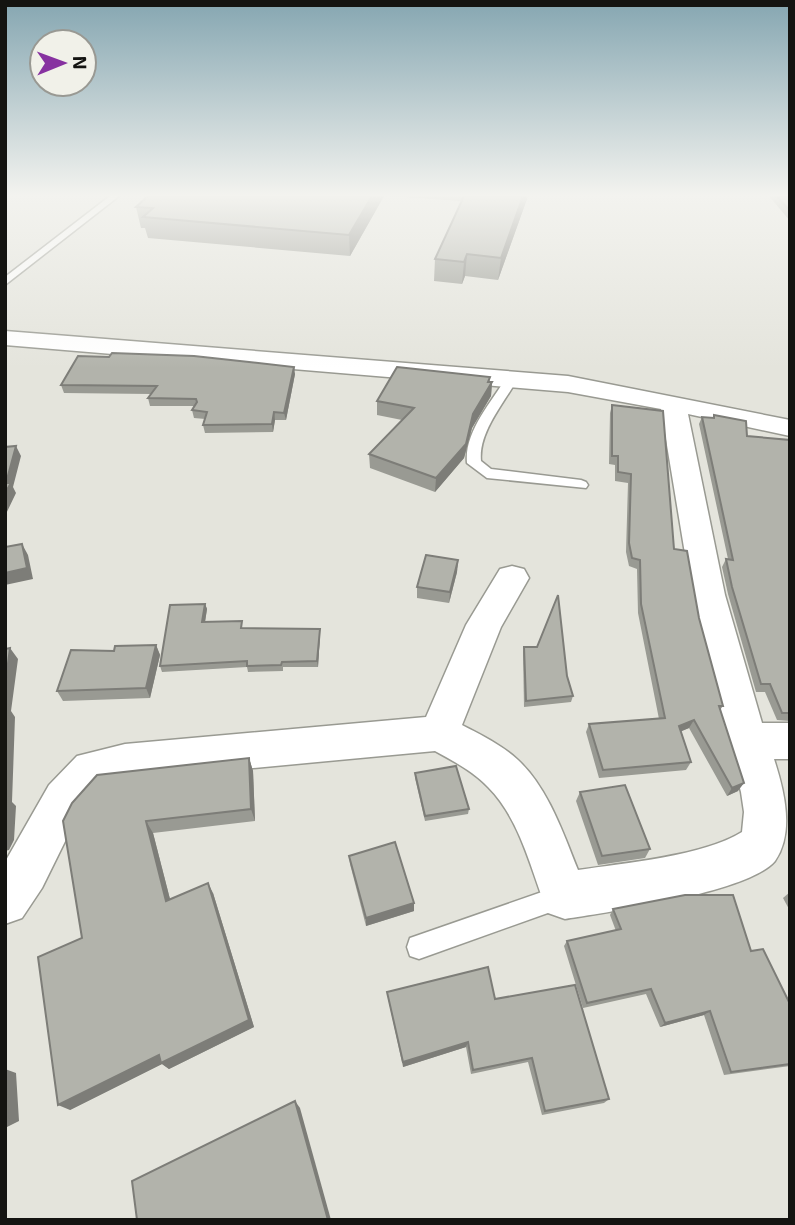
<svg xmlns="http://www.w3.org/2000/svg" width="795" height="1225" viewBox="0 0 795 1225" font-family="'Exo 2',sans-serif">
	<rect width="100%" height="100%" fill="#e4e4dc"/>
	<g fill="none" stroke-linecap="round" stroke-linejoin="round">
		<defs>
			<g id="service">
				<path d="M110,196H119L5,285V277Z"/>
				<path d="M512,374L518,378C505,402 478,432 481,461L491,469L581,480L586,482L588,485L586,488L487,478L467,463C464,432 491,403 506,378Z"/>
				<path d="M565,884L573,888L577,896L573,904L419,959L410,956L407,947L410,938Z"/>
			</g>
			<path id="minor" d="M5,331L568,376L790,420V436L688,414L725,595L762,723H790V759H774C784,790 795,832 775,861C748,893 608,912 565,919L548,913C531,871 521,820 488,787C473,771 453,761 435,751L125,780L104,785L92,797L79,813L42,888L22,918L5,924V862L49,785L77,756L125,744L426,717L466,625L500,569L512,566L524,569L529,578L501,627L462,725C481,735 502,745 518,760C548,788 563,833 578,870C624,863 704,856 742,832L744,812L741,792L697,626L661,409L568,392L5,345Z"/>
		</defs>
		<use href="#service" stroke="#999a92" stroke-width="3"/>
		<use href="#minor" stroke="#999a92" stroke-width="3"/>
		<use href="#service" fill="#fff" fill-rule="evenodd"/>
		<use href="#minor" fill="#fff" fill-rule="evenodd"/>
	</g>
	<g fill="#999a93">
		<path d="M148,196H384L350,256L148,238L145,228H141L136,207Z"/>
		<path d="M390,196H528L498,280L465,276L462,284L434,281L435,259L462,201Z"/>
		<path d="M769,196H790V221Z"/>
		<path d="M295,374L286,420H275L273,432L205,433L203,425L205,419L194,418L192,410L194,406H150L148,398L151,394L64,393L61,385Z"/>
		<path d="M490,377L489,382H492L491,396L472,428L464,458L435,492L370,468L369,454L402,420L377,415V401Z"/>
		<path d="M612,405L674,549L699,618L723,706L720,710L738,791L727,796L689,728L681,731L691,762L686,770L599,778L586,732L589,724L659,719L638,613L637,569L629,566L626,552L628,483L615,481V465L609,464L610,413Z"/>
		<path d="M714,415L747,436L790,440V721L777,720L765,692H756L728,594L722,567L726,559H728L699,424L702,417L713,418Z"/>
		<path d="M458,560L457,572L449,603L417,598V587Z"/>
		<path d="M205,604L207,609L205,622L243,628L320,635L318,667H283V671L248,672L247,667L162,672L160,666Z"/>
		<path d="M156,645L160,655L150,698L63,701L57,691Z"/>
		<path d="M524,647L567,676L573,696L571,702L524,707L523,652Z"/>
		<path d="M249,758L253,771L255,821L153,833L170,899L213,893L254,1027L169,1069L162,1064L70,1110L82,938L72,803Z"/>
		<path d="M415,773L469,809L468,814L425,821L415,778Z"/>
		<path d="M580,792L650,849L645,858L598,865L576,801Z"/>
		<path d="M349,856L414,903V911L366,926L350,864Z"/>
		<path d="M790,892V911L783,898Z"/>
		<path d="M613,909L751,951L790,1004V1066L724,1075L704,1015L660,1027L646,994L583,1008L564,946L567,941L616,931L610,915Z"/>
		<path d="M387,992L495,999L609,1099L604,1103L542,1115L528,1062L471,1074L466,1047L403,1067L388,998Z"/>
	</g>
	<g fill="#7d7d78">
		<path d="M372,196H384L350,256L349,235Z"/>
		<path d="M523,196H528L498,280L501,258Z"/>
		<path d="M467,254L465,276L462,284L464,262Z"/>
		<path d="M294,367L295,374L286,420L284,413Z"/>
		<path d="M490,377L488,389L492,382L491,396L472,428L464,458L435,492L436,478L473,414Z"/>
		<path d="M274,412L275,420L273,432L272,424Z"/>
		<path d="M16,446L21,456L13,487L16,493L5,516L6,483Z"/>
		<path d="M22,544L28,555L33,579L5,585V573Z"/>
		<path d="M458,560L457,572L449,603L450,592Z"/>
		<path d="M205,604L207,609L204,628L202,622Z"/>
		<path d="M320,629V635L318,667L317,661Z"/>
		<path d="M156,645L160,655L150,698L146,688Z"/>
		<path d="M10,648L18,659L11,711L15,717L12,802L16,806L14,840L9,850L5,851L7,802L5,801V687Z"/>
		<path d="M694,720L689,728L675,734L679,726Z"/>
		<path d="M249,758L253,771L255,821L251,809Z"/>
		<path d="M744,783L738,791L727,796L732,788Z"/>
		<path d="M146,821L153,833L173,911L166,901Z"/>
		<path d="M208,883L213,893L254,1027L169,1069L162,1064L70,1110L58,1105L159,1055Z"/>
		<path d="M414,903V911L366,926V918Z"/>
		<path d="M710,1011L704,1015L660,1027L665,1023Z"/>
		<path d="M468,1042L466,1047L403,1067V1062Z"/>
		<path d="M5,1069L16,1073L19,1121L5,1128Z"/>
		<path d="M295,1101L300,1108L331,1220H328Z"/>
	</g>
	<g fill="#b2b3ab" stroke="#7d7d78" stroke-width="2">
		<path d="M148,196H372L349,235L143,217L153,208L136,207Z"/>
		<path d="M464,196H523L501,258L467,254L464,262L435,259Z"/>
		<path d="M777,196H790V211Z"/>
		<path d="M112,353L194,356L294,367L284,413L274,412L272,424L203,425L207,412L192,410L197,402L196,399L148,398L157,386L61,385L78,356L109,357Z"/>
		<path d="M397,367L490,377L488,382H492L473,414L466,444L436,478L369,454L414,408L377,401Z"/>
		<path d="M612,405L663,411L674,549L687,551L699,618L723,706H719L744,783L732,788L694,720L679,726L691,762L603,770L589,724L665,718L641,604L640,560L632,558L629,543L631,474L618,472V456H612Z"/>
		<path d="M714,415L746,421L747,436L790,440V713H782L770,684H761L732,587L726,559L733,560L702,417L714,418Z"/>
		<path d="M16,446L6,483H11L5,493V447Z"/>
		<path d="M22,544L27,568L5,573V547Z"/>
		<path d="M426,555L458,560L450,592L417,587Z"/>
		<path d="M558,595L567,676L573,696L526,701L524,647H537Z"/>
		<path d="M205,604L202,622L242,621L241,628L320,629L317,661L282,662L281,665L247,666V661L160,666L170,605Z"/>
		<path d="M156,645L146,688L57,691L71,650L114,651L115,646Z"/>
		<path d="M10,648L5,687V649Z"/>
		<path d="M8,706L5,753V708Z"/>
		<path d="M249,758L251,809L146,821L166,901L208,883L249,1020L161,1063L159,1055L58,1105L38,957L82,938L63,821L72,803L97,775Z"/>
		<path d="M456,766L469,809L425,816L415,773Z"/>
		<path d="M625,785L650,849L602,856L580,792Z"/>
		<path d="M5,797H7L5,832Z"/>
		<path d="M395,842L414,903L366,918L349,856Z"/>
		<path d="M685,895H733L751,951L763,949L790,1004V1064L731,1072L710,1011L665,1023L651,989L587,1003L567,941L621,929L613,909Z"/>
		<path d="M488,967L495,999L575,985L609,1099L545,1111L532,1058L473,1070L468,1042L403,1062L387,992Z"/>
		<path d="M5,1073L8,1118L5,1119Z"/>
		<path d="M295,1101L328,1220H137L132,1181Z"/>
	</g>
	<linearGradient id="sky" x2="0" y2="1"><stop stop-color="#85a6b1"/><stop offset="0.53" stop-color="#f3f3ef"/><stop offset="1" stop-color="#f3f3ef" stop-opacity="0"/></linearGradient>
	<rect width="795" height="368" fill="url(#sky)"/>
	<rect width="795" height="1225" fill="none" stroke="#141411" stroke-width="14"/>
	<g transform="translate(63 63) rotate(89)"><circle r="33" fill="#f1f1e9" stroke="#999993" stroke-width="2"/>
	<path d="M0-5L12 26L0 18L-12 26Z" fill="#8732a0"/>
	<text y="-10" font-size="19" font-weight="bold" text-anchor="middle" fill="#141411">N</text>
	</g>
</svg>
